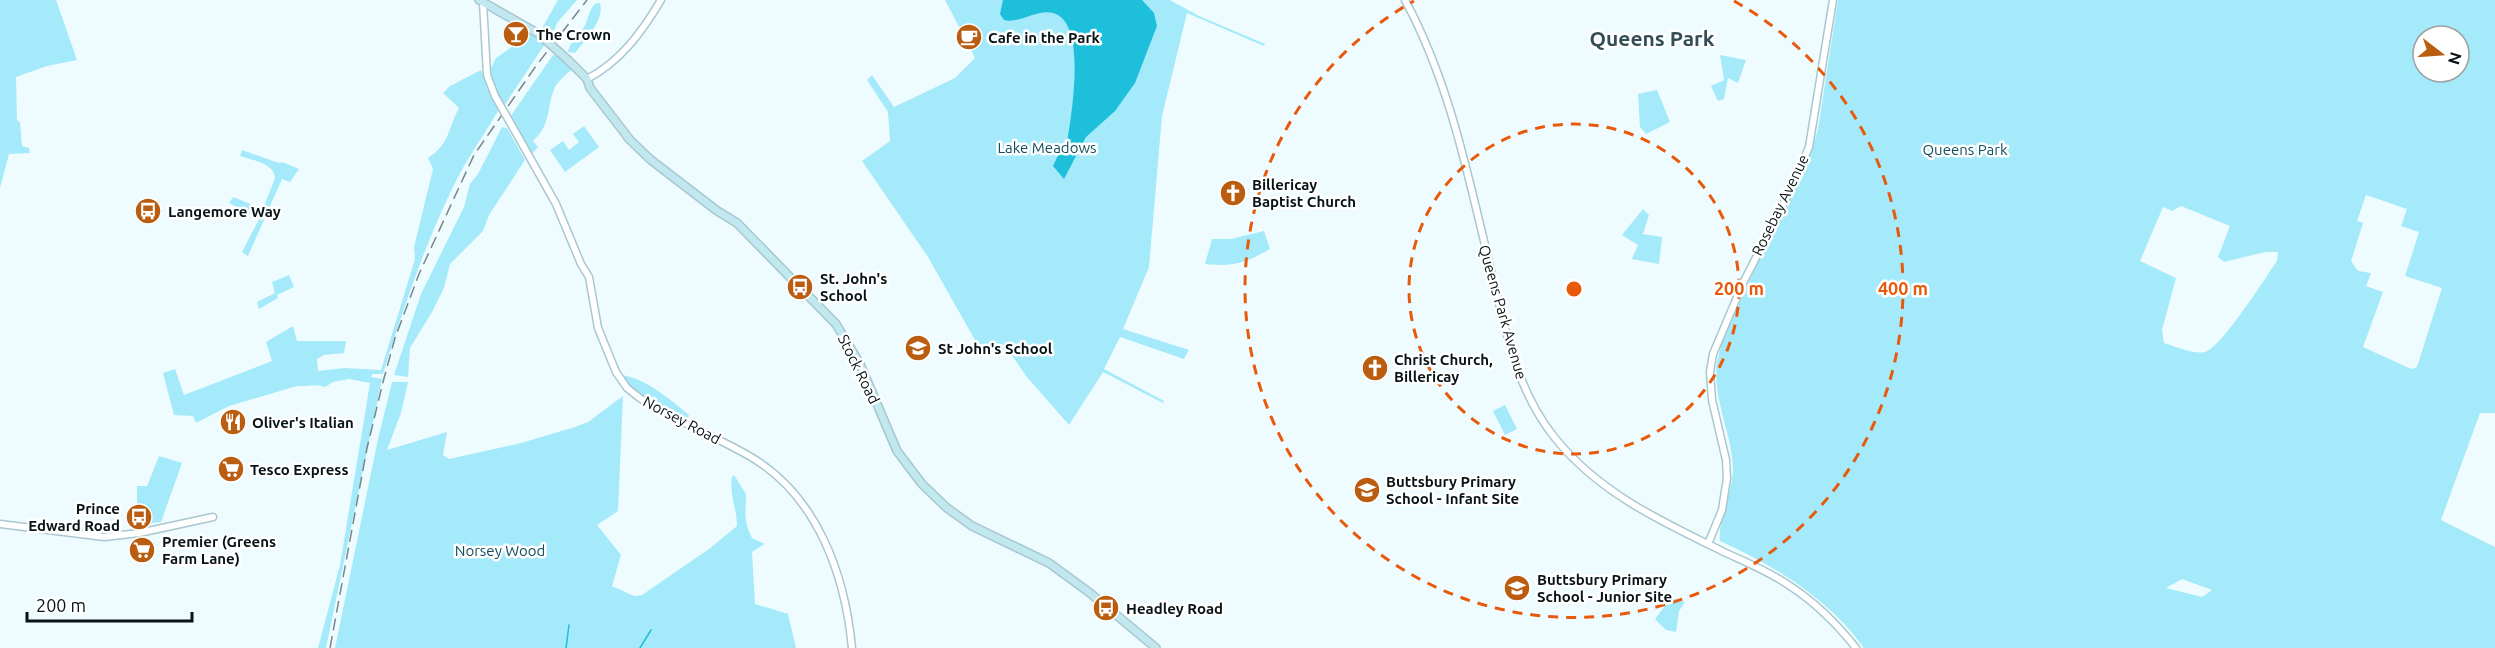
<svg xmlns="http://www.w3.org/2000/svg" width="2495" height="648" viewBox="0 0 2495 648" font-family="Ubuntu,sans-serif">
	<rect width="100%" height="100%" fill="#effcff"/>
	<g fill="#a4eafa" fill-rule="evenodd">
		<path d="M0,0H56L77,60L47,66L16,77L17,120L20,122L22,146L29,148L30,153L9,154L0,188Z"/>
		<path d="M558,0H577L557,23L553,34H544L541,30Z"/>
		<path d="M945,0H1170L1199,16L1265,44L1264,46L1187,13L1162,116L1149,267L1123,329L1189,350L1184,359L1120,337L1104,369L1164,401L1163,403L1103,372L1069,425L1026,376L1009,351L1001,349L984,356L928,257L862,161L890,141L888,112L867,80L872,75L894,107L955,78L975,58Z"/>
		<path d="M1838,0H2495V413H2480L2441,520L2495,547V648H1864C1828,598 1775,566 1720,541C1717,522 1732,493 1733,471C1733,434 1712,400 1717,363C1721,339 1733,317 1743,295C1753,273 1763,251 1774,229C1791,196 1808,165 1818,129ZM2423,36H2459V72H2423ZM2366,195L2407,209L2401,226L2419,232L2405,276L2442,288L2417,367L2411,369L2363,347L2383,292L2366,286L2371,273L2358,271L2351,261L2363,223L2357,221ZM2181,206L2230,226L2218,257L2224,262L2265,252H2278L2277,261C2265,278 2222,347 2205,352C2194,355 2175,346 2164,343L2162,330L2176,278L2140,261L2163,207L2172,211ZM2182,579L2212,590L2202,597L2166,588Z"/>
		<path d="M600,3C605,20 585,40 575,53L568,52C570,40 579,37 584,27C588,20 589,9 595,4C596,3 598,3 600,3Z"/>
		<path d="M533,32L545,44L504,106L494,92L488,74L496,58Z"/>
		<path d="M553,55L565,58L566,64L572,69C566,75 559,80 555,87C546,107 552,124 533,141L538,147L532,154L510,117Z"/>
		<path d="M1720,55L1746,60L1738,83L1728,78L1724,99L1718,101L1711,86L1724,80Z"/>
		<path d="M481,70L498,111C487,130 475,147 464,166C430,228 404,306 383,374H372L371,377L382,379L326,648H318L340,565L370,383L349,379L333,382L325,387C316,383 307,387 297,386L229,406L196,423L193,416L174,415L163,373L175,369L184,395L272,361L266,342L293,326L297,341H346L344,353L324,355L317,359L318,371L344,368L381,370L415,259L414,247L433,169L428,158C450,144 448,128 459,108L443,93L450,86Z"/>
		<path d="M1657,90L1670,122L1646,134L1640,127L1638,94Z"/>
		<path d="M584,126L599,147L565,172L550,150L563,141L569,150L579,142L573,134Z"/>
		<path d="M502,127L507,128L525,160L489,215L483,231L450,264L444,288L432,312L410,348L408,377L394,375L421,294L464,207L470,184L478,174Z"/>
		<path d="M242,150L279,163L282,162L299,169L290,182L282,179L248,256L242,252L259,219L229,203L233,197L263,209L275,178C274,163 252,160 240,156Z"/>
		<path d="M1643,209L1649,215L1643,234L1662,237L1659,264L1632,259L1638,245L1622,235Z"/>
		<path d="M1264,231L1270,249C1245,263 1234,267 1205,264L1212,239H1231Z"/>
		<path d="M289,275L294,287L277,295L278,298L259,309L257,302L275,293L272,282Z"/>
		<path d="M617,374C646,378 667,397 689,415L686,424L641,399Z"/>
		<path d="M392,382H408L401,413L387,450L447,432L443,455L449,459L521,443L575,427L588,422L623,396L618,511L597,525L621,555L612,586L634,596L642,595L709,549L737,526C737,509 729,494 732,477L734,475L746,494C746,512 743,520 752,538L765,544L752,552L755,604L788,614L796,648H335L378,439Z"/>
		<path d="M1505,405L1517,429L1505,435L1493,411Z"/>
		<path d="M159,456L182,463L161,522L130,525L137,506V486H147Z"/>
		<path d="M1671,598L1685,602L1679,611L1676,632L1666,630L1655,619Z"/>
	</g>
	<path fill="#1dbfdb" d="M1003,0H1142L1154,13L1157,26L1135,83L1115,111L1086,137L1064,179L1053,166L1064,143H1067C1071,117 1088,22 1053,13C1036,9 1020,24 1004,20L1000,14Z"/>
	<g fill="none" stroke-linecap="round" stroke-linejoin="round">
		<g stroke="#1dbfdb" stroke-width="1.5">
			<path d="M566,648L569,625"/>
			<path d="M640,648L651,630"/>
		</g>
		<defs>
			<g id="tertiary">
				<path d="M1405,0C1450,83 1468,176 1490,266C1505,326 1515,389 1555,438C1600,494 1663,522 1726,553C1748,563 1770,572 1790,586C1816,603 1837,624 1856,648"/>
				<path d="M483,2L487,75L495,96"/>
				<path d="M587,79C620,62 642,32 661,0"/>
				<path d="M520,140L556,204L581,264L589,277L598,328L616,372L627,388L641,399C676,421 715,436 751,457C817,496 845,574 852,648"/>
				<path d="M0,524L104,537L139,533L213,517"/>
				<path d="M1708,544L1722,510L1727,478L1726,460L1712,400L1710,372L1713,354L1743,283L1791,189L1809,147L1833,0"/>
			</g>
			<g id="secondary">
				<path d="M479,0L539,34"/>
				<path d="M569,61L587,79L590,88L630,140L651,160L716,210L737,223L836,324L860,364L897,451L922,484L947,508L972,526L1049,563L1090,593L1156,648"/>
			</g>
		</defs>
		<use href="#tertiary" stroke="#a8c7cf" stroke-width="9"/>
		<use href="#secondary" stroke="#a8c7cf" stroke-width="10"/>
		<use href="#tertiary" stroke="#fff" stroke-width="6"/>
		<use href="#secondary" stroke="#c1e8ef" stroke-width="7"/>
		<path stroke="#7a8689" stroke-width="1.5" stroke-dasharray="12 6" stroke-linecap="butt" d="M330,648L367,448L383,382L395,338L419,274L474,155L536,66L587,0"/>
		<defs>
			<path id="tertiary-bridge" d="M495,96L520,140"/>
			<path id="secondary-bridge" d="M539,34L569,61"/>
		</defs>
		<use href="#tertiary-bridge" stroke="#a8c7cf" stroke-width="9" stroke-linecap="butt"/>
		<use href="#secondary-bridge" stroke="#a8c7cf" stroke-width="10" stroke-linecap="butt"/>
		<use href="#tertiary-bridge" stroke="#fff" stroke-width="6"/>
		<use href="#secondary-bridge" stroke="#c1e8ef" stroke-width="7"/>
	</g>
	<g fill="none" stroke="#e8590c" stroke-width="3" stroke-dasharray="10 8">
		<circle cx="1574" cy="289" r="165"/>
		<path d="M1734 1A329 329 0 1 1 1414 1"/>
	</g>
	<defs>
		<symbol id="bar-disc" viewBox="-11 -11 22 22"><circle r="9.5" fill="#bb5d11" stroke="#fff"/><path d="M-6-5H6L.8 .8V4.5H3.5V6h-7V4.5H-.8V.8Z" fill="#fff"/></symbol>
		<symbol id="cafe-disc" viewBox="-11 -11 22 22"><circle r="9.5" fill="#bb5d11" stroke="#fff"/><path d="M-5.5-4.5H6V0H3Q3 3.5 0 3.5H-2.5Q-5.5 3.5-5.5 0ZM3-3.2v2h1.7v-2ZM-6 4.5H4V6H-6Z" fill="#fff"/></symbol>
		<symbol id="church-disc" viewBox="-11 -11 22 22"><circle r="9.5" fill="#bb5d11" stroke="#fff"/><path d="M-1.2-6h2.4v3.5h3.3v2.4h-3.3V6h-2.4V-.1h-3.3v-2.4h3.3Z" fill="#fff"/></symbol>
		<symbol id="bus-disc" viewBox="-11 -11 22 22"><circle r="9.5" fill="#bb5d11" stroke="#fff"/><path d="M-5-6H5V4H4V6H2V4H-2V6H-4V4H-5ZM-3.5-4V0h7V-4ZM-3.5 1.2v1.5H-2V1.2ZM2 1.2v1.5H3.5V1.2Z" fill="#fff"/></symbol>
		<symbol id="school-disc" viewBox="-11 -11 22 22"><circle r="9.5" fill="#bb5d11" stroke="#fff"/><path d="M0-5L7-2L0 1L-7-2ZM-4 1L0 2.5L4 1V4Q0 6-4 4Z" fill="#fff"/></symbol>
		<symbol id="restaurant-disc" viewBox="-11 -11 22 22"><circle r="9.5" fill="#bb5d11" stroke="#fff"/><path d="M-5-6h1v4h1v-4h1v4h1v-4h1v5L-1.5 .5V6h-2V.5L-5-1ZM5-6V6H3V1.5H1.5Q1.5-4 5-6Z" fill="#fff"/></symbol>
		<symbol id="supermarket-disc" viewBox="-11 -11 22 22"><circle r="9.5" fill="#bb5d11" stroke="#fff"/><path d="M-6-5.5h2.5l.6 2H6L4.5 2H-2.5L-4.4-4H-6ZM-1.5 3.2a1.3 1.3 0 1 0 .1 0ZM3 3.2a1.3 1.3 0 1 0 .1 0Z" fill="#fff"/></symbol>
	</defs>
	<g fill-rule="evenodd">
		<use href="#bar-disc" x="501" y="19" width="30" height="30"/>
		<use href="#cafe-disc" x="954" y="22" width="30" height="30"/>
		<use href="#church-disc" x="1218" y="178" width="30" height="30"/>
		<use href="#bus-disc" x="133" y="196" width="30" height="30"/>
		<use href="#bus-disc" x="785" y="272" width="30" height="30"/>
		<use href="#school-disc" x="903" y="333" width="30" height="30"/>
		<use href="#church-disc" x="1360" y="353" width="30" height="30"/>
		<use href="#restaurant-disc" x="218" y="407" width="30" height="30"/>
		<use href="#supermarket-disc" x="216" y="454" width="30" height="30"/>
		<use href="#school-disc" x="1352" y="475" width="30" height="30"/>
		<use href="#bus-disc" x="124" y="502" width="30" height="30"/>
		<use href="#supermarket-disc" x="127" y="535" width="30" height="30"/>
		<use href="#school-disc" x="1502" y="573" width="30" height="30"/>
		<use href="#bus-disc" x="1091" y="593" width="30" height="30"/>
	</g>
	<g text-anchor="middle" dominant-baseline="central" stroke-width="5" stroke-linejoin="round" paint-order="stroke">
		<g font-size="15" font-weight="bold" fill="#081316" stroke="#fff" text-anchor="start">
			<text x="536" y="34">The Crown</text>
			<text x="988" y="37">Cafe in the Park</text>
			<text x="1252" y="184">Billericay<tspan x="1252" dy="17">Baptist Church</tspan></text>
			<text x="168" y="211">Langemore Way</text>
			<text x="820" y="278">St. John's<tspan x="820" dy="17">School</tspan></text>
			<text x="938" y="348">St John's School</text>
			<text x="1394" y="359">Christ Church,<tspan x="1394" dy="17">Billericay</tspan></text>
			<text x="252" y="422">Oliver's Italian</text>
			<text x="250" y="469">Tesco Express</text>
			<text x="1386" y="481">Buttsbury Primary<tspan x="1386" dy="17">School - Infant Site</tspan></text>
			<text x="120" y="508" text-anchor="end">Prince<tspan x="120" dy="17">Edward Road</tspan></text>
			<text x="162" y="541">Premier (Greens<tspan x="162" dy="17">Farm Lane)</tspan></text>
			<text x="1537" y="579">Buttsbury Primary<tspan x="1537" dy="17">School - Junior Site</tspan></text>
			<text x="1126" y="608">Headley Road</text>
		</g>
		<g font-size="15" fill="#124f5b" stroke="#fff">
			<text x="1047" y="147">Lake Meadows</text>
			<text x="1965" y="149">Queens Park</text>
			<text x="500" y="550">Norsey Wood</text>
		</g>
		<g font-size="15" fill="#081316" stroke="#fff">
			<text transform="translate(1780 205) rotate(-64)">Rosebay Avenue</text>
			<text transform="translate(1503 312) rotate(74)">Queens Park Avenue</text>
			<text transform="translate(859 369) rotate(64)">Stock Road</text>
			<text transform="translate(682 420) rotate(28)">Norsey Road</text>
		</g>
		<g font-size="21" font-weight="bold" fill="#324e54" stroke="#fff">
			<text x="1652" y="38">Queens Park</text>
		</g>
	</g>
	<circle cx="1574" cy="289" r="9" fill="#e8590c" stroke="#fff" stroke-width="3"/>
	<g font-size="18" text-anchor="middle" font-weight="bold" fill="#e8590c" stroke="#fff" stroke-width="5" stroke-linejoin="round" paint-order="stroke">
		<text x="1739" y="295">200 m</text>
		<text x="1903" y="295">400 m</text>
	</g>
	<g transform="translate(2441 54) rotate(107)"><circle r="28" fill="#ffffff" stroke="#9ca1a2" stroke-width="1.5"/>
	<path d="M0-4.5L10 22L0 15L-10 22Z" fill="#bb5d11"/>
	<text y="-9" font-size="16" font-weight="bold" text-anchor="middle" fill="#081316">N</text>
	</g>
	<path d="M27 612v9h165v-9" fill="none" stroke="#081316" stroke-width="3"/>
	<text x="36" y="612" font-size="18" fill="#081316" stroke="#ffffff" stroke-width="4.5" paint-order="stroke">200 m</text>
</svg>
